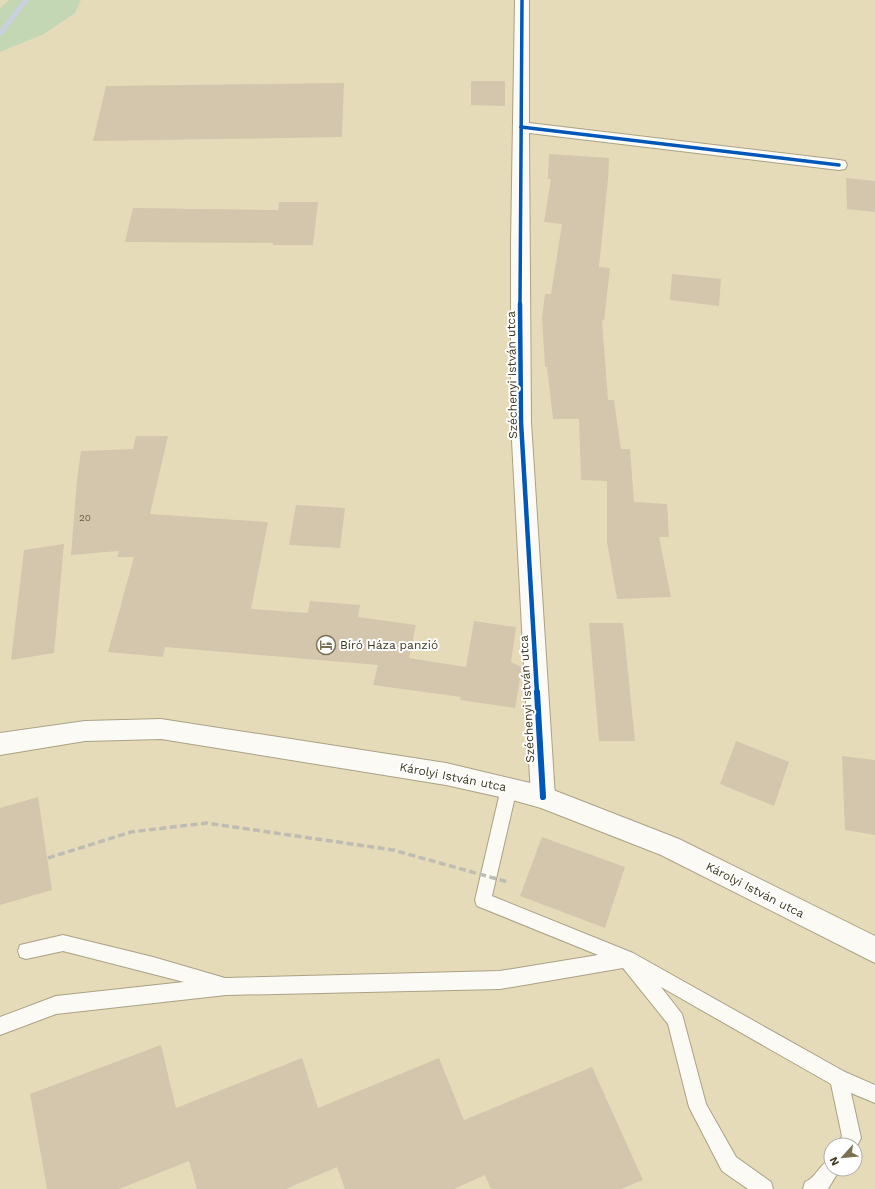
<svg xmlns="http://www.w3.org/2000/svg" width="875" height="1189" viewBox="0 0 875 1189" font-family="'Work Sans',sans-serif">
	<rect width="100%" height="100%" fill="#e6dbb9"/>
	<path fill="#c3d7b5" d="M9,0H81L75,13L44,34L0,52V8Z"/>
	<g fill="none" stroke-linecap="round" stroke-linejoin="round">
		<path fill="#cacfe2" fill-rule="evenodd" d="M23,0H29L2,35L0,36V30Z"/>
	</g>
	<g fill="#d3c6ad">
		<path d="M471,81H505V106L471,105Z"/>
		<path d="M344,83L342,137L93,141L106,86Z"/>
		<path d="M549,154L609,158L608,179L599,267L610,268L604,321L602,320L608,400H614L621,449H630L634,502L667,504L669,537H659L671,597L617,599L607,542V481L581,480L579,419H553L547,367H545L542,318L545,294H551L562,224L544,222L551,179H548Z"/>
		<path d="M846,178L875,181V212L847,209Z"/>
		<path d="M279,202H318L313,245H273V243L125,242L133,208L278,210Z"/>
		<path d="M672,274L721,279L719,306L670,300Z"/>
		<path d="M136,436H168L150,514L268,522L251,609L308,613L310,601L360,605L358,617L416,625L409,658L466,667L474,621L516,627L511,662L522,667L515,708L460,700L461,697L373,685L378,665L165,647L163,657L108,652L134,557H117L119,551L71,555L77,480L81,451L133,449Z"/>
		<path d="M296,505L345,508L340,548L289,545Z"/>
		<path d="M64,544L54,653L11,660L24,550Z"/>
		<path d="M589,623H623L635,741H599Z"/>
		<path d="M736,741L789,762L774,806L720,784Z"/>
		<path d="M842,756L875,760V835L845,830Z"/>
		<path d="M38,797L52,890L0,905V808Z"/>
		<path d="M542,837L625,867L605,928L520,896Z"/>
		<path d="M161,1045L176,1108L302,1058L318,1108L439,1058L464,1120L592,1067L643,1180L621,1189H491L485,1175L454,1189H345L337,1167L286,1189H197L189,1161L119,1189H47L30,1094Z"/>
	</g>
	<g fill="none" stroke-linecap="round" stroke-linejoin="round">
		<defs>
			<g id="service">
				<path d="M509,781L515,783L517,788L492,896L633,953L845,1072L875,1085V1103L851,1093L861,1138L855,1150V1145H838L842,1136L831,1084L661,987L682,1014L706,1104L736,1157L771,1182L773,1189H748L722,1171L689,1107L668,1024L623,968L500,989L226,995L56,1014L0,1035V1017L56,996L184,982L63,951L26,959L20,957L18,951L20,945L63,935L153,957L225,978L500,971L598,955L477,906L475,900L501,788L503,783Z"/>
				<path d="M831,1159V1169H840L828,1189H803L805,1182C817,1177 819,1164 831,1159Z"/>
			</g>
			<path id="minor" d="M515,0H529V123L839,160L845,161L847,165L845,169L839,170L529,133L531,422L555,797L552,805L543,808L534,805L531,797L511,422V243Z"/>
			<path id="secondary" d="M161,719L446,763L543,786L679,839L875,936V963L661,855L541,808L509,799L446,785L161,739L85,741L0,755V733L85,721Z"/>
		</defs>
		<use href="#service" stroke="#aaa186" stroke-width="2"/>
		<use href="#minor" stroke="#aaa186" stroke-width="2"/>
		<use href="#secondary" stroke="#aaa186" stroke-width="2"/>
		<use href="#service" fill="#fbfaf4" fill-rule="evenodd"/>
		<use href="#minor" fill="#fbfaf4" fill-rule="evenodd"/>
		<use href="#secondary" fill="#fbfaf4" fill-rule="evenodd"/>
		<path stroke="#bfbcb3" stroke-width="3.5" stroke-dasharray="7 3.5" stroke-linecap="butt" d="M48,858L131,832L207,823L393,850L508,882"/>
		<defs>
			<g id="cycleway-far2">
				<path d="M521,127L839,165"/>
				<path d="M520,305L522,0"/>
			</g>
			<path id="cycleway-far1" d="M520,304L521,422L537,693"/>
			<path id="cycleway" d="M537,692L543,797"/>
		</defs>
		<use href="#cycleway-far2" stroke="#fff" stroke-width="5.5"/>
		<use href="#cycleway-far1" stroke="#fff" stroke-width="7"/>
		<use href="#cycleway" stroke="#fff" stroke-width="8"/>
		<use href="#cycleway-far2" stroke="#0057b8" stroke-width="3.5"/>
		<use href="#cycleway-far1" stroke="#0057b8" stroke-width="4.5"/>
		<use href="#cycleway" stroke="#0057b8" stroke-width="6"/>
	</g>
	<defs>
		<symbol id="hotel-ring" viewBox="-11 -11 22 22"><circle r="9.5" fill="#fff" stroke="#797054" stroke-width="1.5"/><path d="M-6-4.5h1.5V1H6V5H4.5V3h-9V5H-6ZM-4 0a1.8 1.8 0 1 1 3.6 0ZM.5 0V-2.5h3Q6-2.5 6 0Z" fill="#797054"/></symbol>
	</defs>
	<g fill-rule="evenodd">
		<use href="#hotel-ring" x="315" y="634" width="22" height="22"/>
	</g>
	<g text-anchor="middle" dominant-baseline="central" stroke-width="4" stroke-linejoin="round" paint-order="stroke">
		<g font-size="10" fill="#665d43">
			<text x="85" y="517">20</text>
		</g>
		<g font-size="12" fill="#3e371d" stroke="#fff">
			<text transform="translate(512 375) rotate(-91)">Széchenyi István utca</text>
			<text transform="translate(527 699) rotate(-93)">Széchenyi István utca</text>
			<text transform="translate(453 777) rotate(11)">Károlyi István utca</text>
			<text transform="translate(755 890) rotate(27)">Károlyi István utca</text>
		</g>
		<g font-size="12" fill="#3e371d" stroke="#fff" text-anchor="start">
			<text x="340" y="645">Bíró Háza panzió</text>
		</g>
	</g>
	<g transform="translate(843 1157) rotate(243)"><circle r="19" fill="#ffffff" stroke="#b2afa5"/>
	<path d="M0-3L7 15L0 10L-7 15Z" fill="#797054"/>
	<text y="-6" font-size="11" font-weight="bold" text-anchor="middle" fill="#3e371d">N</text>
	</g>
</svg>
